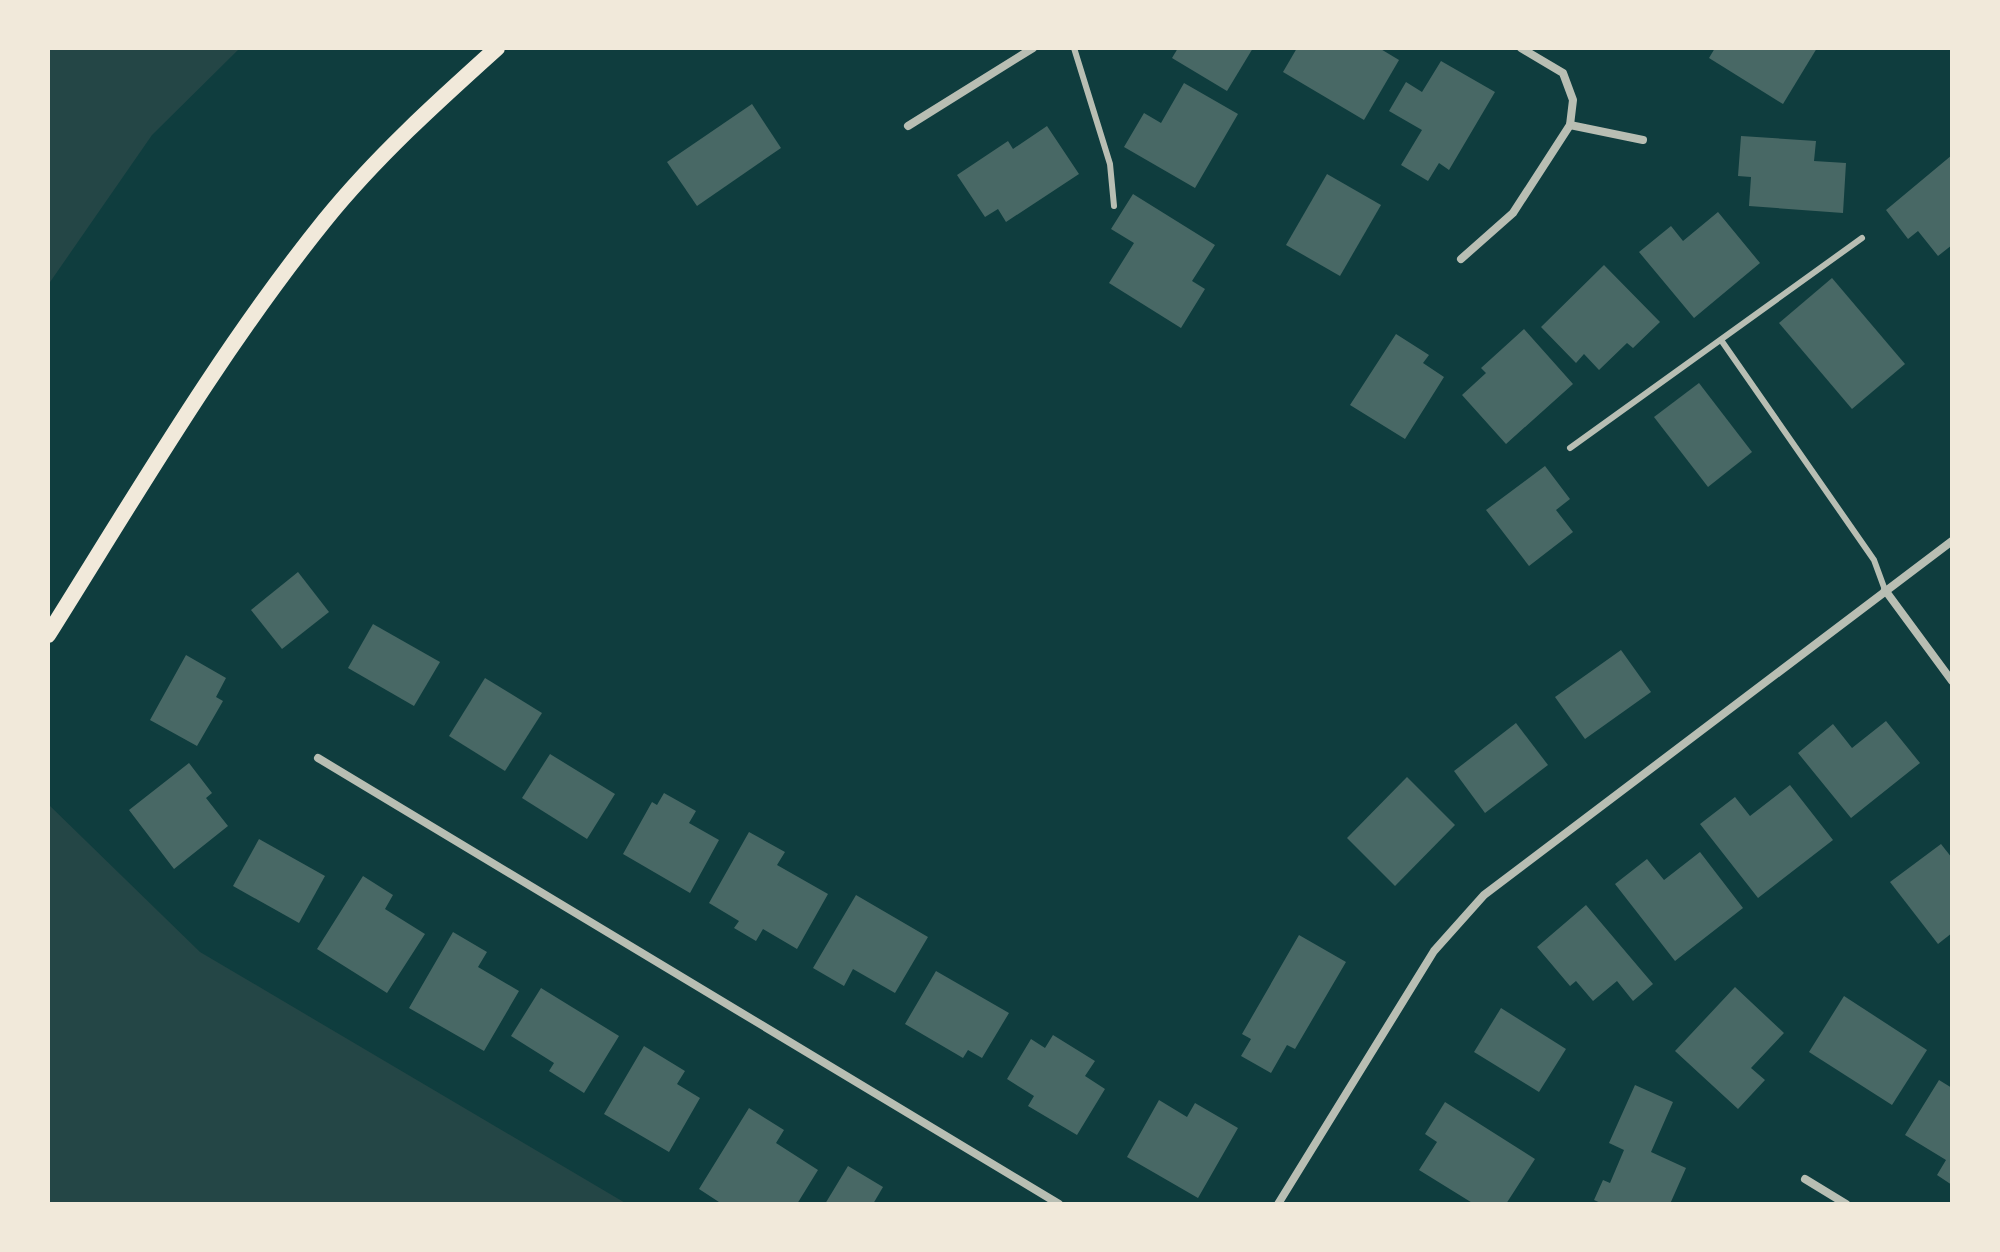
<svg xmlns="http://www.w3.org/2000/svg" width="2000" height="1252" viewBox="0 0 2000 1252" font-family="'Space Grotesk',sans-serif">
	<rect width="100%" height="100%" fill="#0f3d3e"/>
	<g fill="#244646">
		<path d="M48,48H240L152,135L48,285Z"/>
		<path d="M48,804L200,952L627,1204H48Z"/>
	</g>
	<g fill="#486865">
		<path d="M1178,48H1253L1227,91L1172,58Z"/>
		<path d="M1297,48H1379L1399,60L1364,120L1283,72Z"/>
		<path d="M1715,48H1817L1783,104L1709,58Z"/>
		<path d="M1441,61L1495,92L1449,170L1439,163L1428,181L1401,165L1422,130L1389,111L1406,82L1422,92Z"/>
		<path d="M1184,83L1238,114L1195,188L1124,147L1144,113L1161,123Z"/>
		<path d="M752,104L781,148L697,206L667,162Z"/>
		<path d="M1047,126L1079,174L1006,222L998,209L985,217L957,175L1008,141L1013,149Z"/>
		<path d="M1741,136L1816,141L1814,161L1846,163L1843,213L1749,206L1751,177L1738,176Z"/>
		<path d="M1952,155V245L1938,256L1918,231L1908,239L1886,210Z"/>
		<path d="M1327,174L1381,205L1340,276L1286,245Z"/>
		<path d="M1133,194L1215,245L1192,281L1205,289L1181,328L1109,283L1134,243L1111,229Z"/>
		<path d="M1718,212L1760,263L1694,318L1639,252L1671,226L1683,241Z"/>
		<path d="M1604,265L1660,322L1633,348L1627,343L1599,370L1584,354L1576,363L1541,327Z"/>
		<path d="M1832,278L1905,364L1852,409L1779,323Z"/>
		<path d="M1524,329L1573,384L1506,444L1462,395L1486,373L1481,368Z"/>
		<path d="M1396,334L1429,355L1423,363L1444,377L1405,439L1350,405Z"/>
		<path d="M1699,383L1752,452L1708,487L1654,417Z"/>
		<path d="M1545,466L1570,499L1556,510L1573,532L1529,566L1486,510Z"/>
		<path d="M298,572L329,612L282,649L251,610Z"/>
		<path d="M373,624L440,662L414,706L348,668Z"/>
		<path d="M1621,650L1651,692L1585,739L1555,697Z"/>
		<path d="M186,655L226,678L216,697L223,701L197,746L150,720Z"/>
		<path d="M485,678L542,713L505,771L449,736Z"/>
		<path d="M1886,721L1920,763L1851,818L1798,753L1833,724L1852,748Z"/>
		<path d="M1516,723L1548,765L1485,813L1454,771Z"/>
		<path d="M550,754L615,794L587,839L522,798Z"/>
		<path d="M189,763L212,793L206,798L228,826L174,869L129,810Z"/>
		<path d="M1407,777L1455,825L1395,886L1347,838Z"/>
		<path d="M1790,785L1833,840L1758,898L1700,824L1735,797L1750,816Z"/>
		<path d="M664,793L696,811L689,823L719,840L690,893L623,854L652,802L657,805Z"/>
		<path d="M749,832L785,852L777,865L828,894L797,949L763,929L756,941L734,928L739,921L709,903Z"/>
		<path d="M259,839L325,876L299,923L233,886Z"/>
		<path d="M1941,844L1952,858V933L1938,944L1890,882Z"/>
		<path d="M1700,852L1743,908L1675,961L1615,884L1647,859L1664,880Z"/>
		<path d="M363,876L393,895L385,909L425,934L387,993L317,949Z"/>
		<path d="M856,895L928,937L895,993L853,969L844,986L813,968Z"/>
		<path d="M1586,905L1653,984L1633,1001L1617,981L1593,1001L1576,981L1570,986L1537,947Z"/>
		<path d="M453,932L487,952L478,967L519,991L484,1051L409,1008Z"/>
		<path d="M1299,935L1346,962L1295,1049L1287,1045L1271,1073L1241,1056L1251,1039L1242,1034Z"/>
		<path d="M936,971L1009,1013L982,1058L968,1050L963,1058L905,1024Z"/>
		<path d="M1735,987L1784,1033L1751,1068L1765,1080L1738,1109L1675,1051Z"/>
		<path d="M541,988L619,1036L584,1093L549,1071L554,1063L511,1036Z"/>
		<path d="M1844,996L1927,1050L1892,1105L1809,1052Z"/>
		<path d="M1501,1008L1566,1049L1539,1092L1474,1052Z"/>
		<path d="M1053,1035L1095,1061L1085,1076L1105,1089L1077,1135L1028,1106L1034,1096L1007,1079L1031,1039L1045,1048Z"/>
		<path d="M644,1046L685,1071L677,1084L700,1098L669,1152L604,1114Z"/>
		<path d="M1939,1080L1952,1088V1185L1937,1175L1946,1160L1905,1135Z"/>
		<path d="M1635,1085L1673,1102L1651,1152L1686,1168L1670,1204H1603L1594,1200L1603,1180L1610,1183L1624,1150L1609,1143Z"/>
		<path d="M1159,1100L1187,1117L1195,1103L1238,1128L1198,1198L1127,1157Z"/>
		<path d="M1445,1102L1535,1159L1506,1204H1474L1419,1170L1437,1142L1425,1134Z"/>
		<path d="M749,1108L784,1130L776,1143L818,1170L797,1204H722L699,1189Z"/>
		<path d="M848,1166L883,1187L873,1204H825Z"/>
	</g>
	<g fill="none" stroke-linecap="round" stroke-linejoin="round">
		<g stroke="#b8beb3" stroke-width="6">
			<path d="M1074,48L1110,164L1114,206"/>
			<path d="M1721,340L1874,560L1885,590"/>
			<path d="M1570,448L1862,238"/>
		</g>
		<g stroke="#b8beb3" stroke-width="8">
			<path d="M1570,125L1643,140"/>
			<path d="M908,126L1033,48"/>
			<path d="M1461,259L1513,213L1570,125L1573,100L1563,73L1521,48"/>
			<path d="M1885,590L1952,681"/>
			<path d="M318,758L1059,1204"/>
			<path d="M1805,1179L1846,1204"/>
			<path d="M1278,1204L1434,951L1484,895L1952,541"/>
		</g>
		<path stroke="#f1e9da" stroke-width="16" d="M48,635C136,495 221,349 325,220C376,157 437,102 497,48"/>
	</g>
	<rect width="2000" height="1252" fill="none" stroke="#f1e9da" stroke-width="100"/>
</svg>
